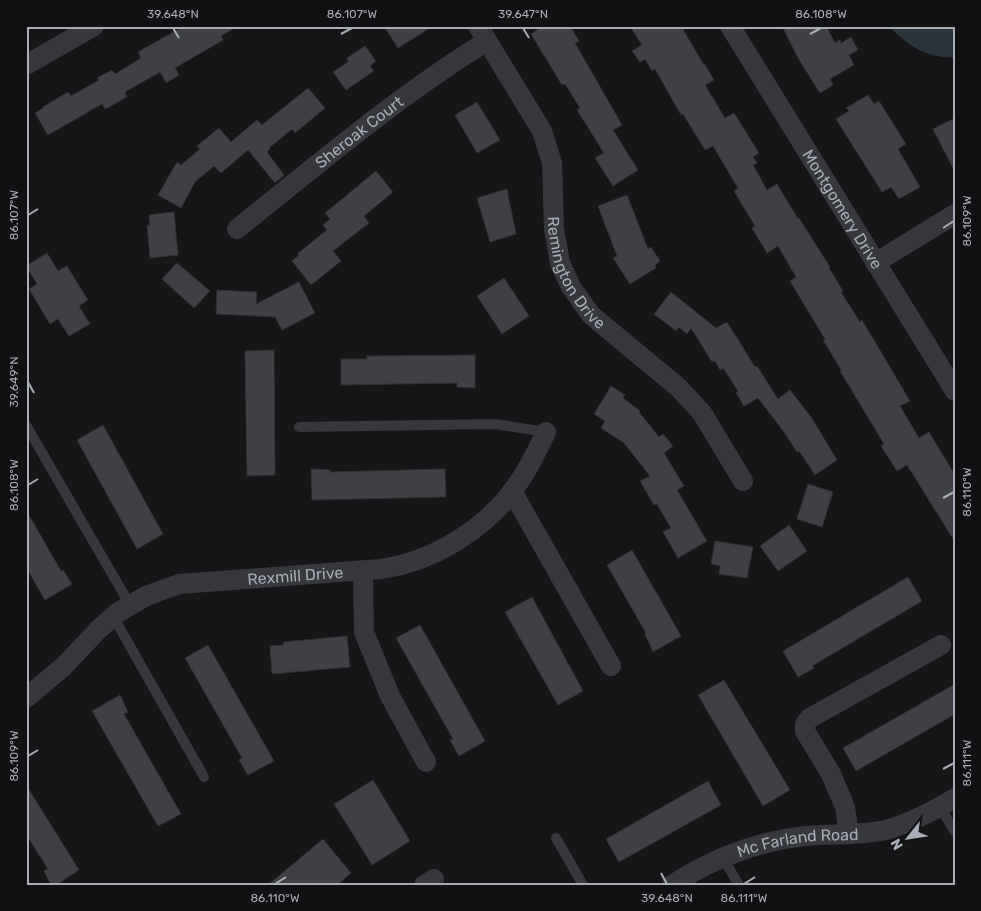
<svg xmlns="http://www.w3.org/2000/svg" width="981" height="911" viewBox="0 0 981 911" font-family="Rubik,sans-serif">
	<rect width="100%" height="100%" fill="#161618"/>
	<path fill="#2c343b" d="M888,26H955V58C922,56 912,48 888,26Z"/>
	<g fill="#404145" stroke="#303034">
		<path d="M184,26H238L221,36L223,40L175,68L179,75L166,83L160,72L125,92L127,97L105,109L102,104L48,135L35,113L43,108V107L68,92L71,96L99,80L97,78L112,70L115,74L141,58L138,52Z"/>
		<path d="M384,26H433L398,48Z"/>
		<path d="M543,26H570L579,41L575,43L622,125L613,130L638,170L613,186L595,158L604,153L577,110L580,108L565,84L562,85L531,34Z"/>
		<path d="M630,26H681L704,65H705L714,80L705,85L725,118L734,113L759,153L753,157L757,163L753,165L767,190L777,184L798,219L799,218L830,267L829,268L843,291L841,292L860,322L862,320L910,401L900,406L919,438L929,432L955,475V542L907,465L897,471L881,446L884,444L840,371H842L823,340L825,339L790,281L796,277L778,246L767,253L752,228L755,226L734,191L738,188L713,146L705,150L683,114L681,115L655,69L652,71L645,59L640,62L632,51L642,45Z"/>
		<path d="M782,26H826L835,43L840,40L841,43L851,37L858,50L849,55L854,65L830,79L833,85L820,93L798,58Z"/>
		<path d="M365,46L376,61L370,66L374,71L346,90L333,72L348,62L347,58Z"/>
		<path d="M308,88L325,108L295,133L292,129L269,148L270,149L267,152L284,175L275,183L248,150L221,173L214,166L195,182L181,208L158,195L177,162L181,165L200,149L197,146L219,128L231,142L257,120L262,125Z"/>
		<path d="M868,95L874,104L879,101L906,144L898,149L920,187L899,199L891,187L882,192L836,119L849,111L846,108Z"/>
		<path d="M477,102L500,140L477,153L455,115Z"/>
		<path d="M955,118V172L933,129Z"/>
		<path d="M376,171L393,192L364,216L369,223L333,251L341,261L311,285L292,261L299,255L297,254L327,230L323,225L330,219L325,213Z"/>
		<path d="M507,189L516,234L490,242L477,198Z"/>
		<path d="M627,195L648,249L651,247L660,261L655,265L656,268L630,284L613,258L617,256L598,206Z"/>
		<path d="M174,212L178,255L150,258L147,225H150L149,215Z"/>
		<path d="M47,253L58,271L67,266L88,300L79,306L90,324L69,336L58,319L50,324L29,289L37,284L26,266Z"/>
		<path d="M177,263L210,291L194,308L162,279Z"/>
		<path d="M504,278L529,316L502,334L477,296Z"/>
		<path d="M299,282L315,313L282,330L275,317L216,314L217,290L257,292L256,304Z"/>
		<path d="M671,292L716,328L727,322L755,367L757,366L778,399L790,390L811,417L837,460L815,475L799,451L797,452L784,432L758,398L744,406L736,393L738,391L723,368L720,370L715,361L712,362L691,328L687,334L679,327L676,331L654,314Z"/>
		<path d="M274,350L275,475L247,476L245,351Z"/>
		<path d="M475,355V388L457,387V383L341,385V359H367V356Z"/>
		<path d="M611,386L625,395L623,398L640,411L639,412L659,437L663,434L673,446L664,453L684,486L677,490L707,541L678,558L663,532L671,528L657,504L654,505L640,481L650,476L624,443L601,428L605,421L594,414Z"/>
		<path d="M103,425L163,534L137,549L77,440Z"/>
		<path d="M311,469L330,470V472L445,469L446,497L312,500Z"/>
		<path d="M808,484L833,492L822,527L797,519Z"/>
		<path d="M26,510L61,571L63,570L72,584L45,600L26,567Z"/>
		<path d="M789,525L807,551L778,571L760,546Z"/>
		<path d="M715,541L753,547L747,578L719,574L720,566L711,564Z"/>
		<path d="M632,550L681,636L653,652L645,634L646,633L607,565Z"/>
		<path d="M908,577L922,601L812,666L814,668L798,677L783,651Z"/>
		<path d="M532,597L583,691L558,705L505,612Z"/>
		<path d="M420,625L485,741L459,756L450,740L453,739L396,638Z"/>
		<path d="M347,636L350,667L272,674L270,646L284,645L283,642Z"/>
		<path d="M208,645L274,761L248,775L239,760L242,758L185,658Z"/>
		<path d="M724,680L790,790L763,806L698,695Z"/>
		<path d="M955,684V714L856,771L843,748Z"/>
		<path d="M120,695L128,712L124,714L181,814L158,826L92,711Z"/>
		<path d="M373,780L410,841L372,865L334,804Z"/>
		<path d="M708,781L721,805L619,862L606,839Z"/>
		<path d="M26,785L79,870L56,885H51L44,871L48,869L26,834Z"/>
		<path d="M323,839L351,873L337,885H268Z"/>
	</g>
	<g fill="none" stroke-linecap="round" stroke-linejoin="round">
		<g stroke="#37383d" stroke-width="10">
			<path d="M26,425L130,605"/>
			<path d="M299,427L495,424L546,432"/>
			<path d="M113,616L204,777"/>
			<path d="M940,807L955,832"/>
			<path d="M556,838L583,885"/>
			<path d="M723,858L739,885"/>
		</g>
		<g stroke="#37383d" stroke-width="20">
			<path id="s1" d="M478,26L542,131L552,163L554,229L557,245L560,263L571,287L591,315L679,388L702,413L743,481"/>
			<path id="s2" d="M730,26L955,391"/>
			<path d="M26,65L94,26"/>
			<path id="s3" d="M237,229C318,164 398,96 487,41"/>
			<path d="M875,263L955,214"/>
			<path d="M512,491L611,666"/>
			<path d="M363,571L364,632L390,696L426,762"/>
			<path id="s4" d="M26,698L63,667L97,631L117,613L146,596L179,584L380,569C434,562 489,527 519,482C530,466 538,449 546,432"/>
			<path d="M849,834L845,807L831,774L805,731V724L810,718L941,645"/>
			<path d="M424,885L434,879"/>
			<path id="s5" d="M672,885C715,856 767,838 818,835C841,834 864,835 886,830C911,823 933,811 955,798"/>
		</g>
	</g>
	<path fill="none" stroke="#a8adb7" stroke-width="2" d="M173,28L179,38M523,28L529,38M341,34L352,28M810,34L821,28M28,215L38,209M943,228L954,221M28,382L34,393M28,485L38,479M943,498L954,492M28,756L38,750M943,769L954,763M661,873L667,884M275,884L286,877M744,884L755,877"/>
	<g text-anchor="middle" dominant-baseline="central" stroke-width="4.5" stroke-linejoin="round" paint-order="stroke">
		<g font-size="16" fill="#a8adb7" stroke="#111113">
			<text stroke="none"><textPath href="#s3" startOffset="156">Sheroak Court</textPath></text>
			<text stroke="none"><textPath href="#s2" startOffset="215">Montgomery Drive</textPath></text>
			<text stroke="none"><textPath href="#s1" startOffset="272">Remington Drive</textPath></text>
			<text stroke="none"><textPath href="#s4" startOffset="310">Rexmill Drive</textPath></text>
			<text stroke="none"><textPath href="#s5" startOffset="135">Mc Farland Road</textPath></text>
		</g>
	</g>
	<rect width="981" height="911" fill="none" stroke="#111113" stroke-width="55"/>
	<g transform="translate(908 838) rotate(240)" stroke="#111113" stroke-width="4" paint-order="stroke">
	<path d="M0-4L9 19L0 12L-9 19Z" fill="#a8adb7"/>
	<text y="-8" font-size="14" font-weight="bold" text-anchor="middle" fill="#a8adb7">N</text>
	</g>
	<rect x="28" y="28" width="926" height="856" fill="none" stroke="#a8adb7" stroke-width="2"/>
	<g font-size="12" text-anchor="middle" fill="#a8adb7">
		<text x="173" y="18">39.648°N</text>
		<text x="352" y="18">86.107°W</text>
		<text x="523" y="18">39.647°N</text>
		<text x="821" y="18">86.108°W</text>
		<text transform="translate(14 215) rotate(-90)" y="4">86.107°W</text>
		<text transform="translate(967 221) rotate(-90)" y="4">86.109°W</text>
		<text transform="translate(14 382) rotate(-90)" y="4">39.649°N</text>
		<text transform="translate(14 485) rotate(-90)" y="4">86.108°W</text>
		<text transform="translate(967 492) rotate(-90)" y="4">86.110°W</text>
		<text transform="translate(14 756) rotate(-90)" y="4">86.109°W</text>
		<text transform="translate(967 763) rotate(-90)" y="4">86.111°W</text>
		<text x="275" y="902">86.110°W</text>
		<text x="667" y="902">39.648°N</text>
		<text x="744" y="902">86.111°W</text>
	</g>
</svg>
